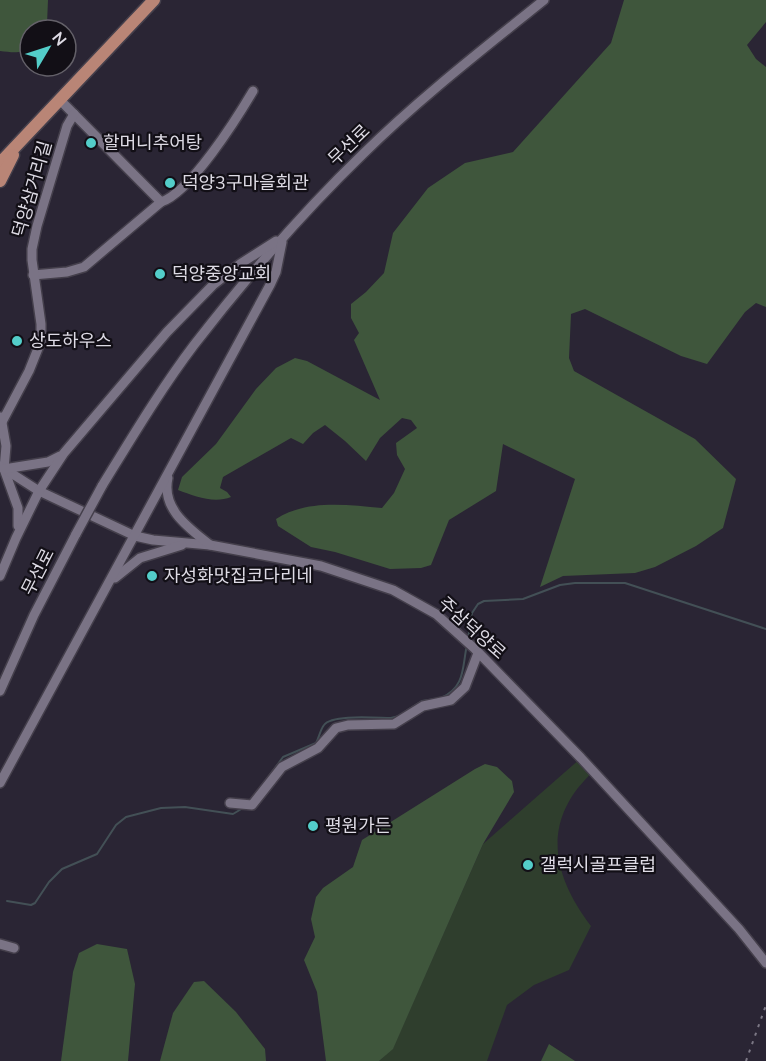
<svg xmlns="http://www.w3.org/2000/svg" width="766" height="1061" viewBox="0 0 766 1061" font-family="'Nunito Sans','Noto Sans KR',sans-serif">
	<rect width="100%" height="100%" fill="#2a2534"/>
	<path fill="#2f3e2d" d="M581,758L594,771C541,819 551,874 591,926L569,970L534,985L507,1005L487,1061H379L393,1048L483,844Z"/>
	<g fill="#3f563c">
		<path d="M0,0H48L47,24L42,30H30V46C21,55 12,52 0,51Z"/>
		<path d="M624,0H766V22L747,45L756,59L766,67V307L756,303L745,312L707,364L681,356L585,309L571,314L569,358L574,371L695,439L736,479L723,528L696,546L655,567L635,573L563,576L540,587L575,479L503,444L496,491L449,520L431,565L421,568L390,569L335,552L311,547L278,526L276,519C307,499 347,505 382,508L394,493L405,469L397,455L396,443L417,428L411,420L402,418L380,438L366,461L345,441L325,425L313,433L303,444L291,438L223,477L220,488L227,492L231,497C214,504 194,496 178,490L182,477L216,444L256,389L276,368L295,358L307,361L380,400L354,340L359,333L351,318V304L366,292L384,273L393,233L428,188L465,163L513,152L611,43Z"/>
		<path d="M485,764L497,767L512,781L514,792L483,844L393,1049L379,1061H326L317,992L304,960L315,937L311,919L316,897L323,888L353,867L362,840L475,769Z"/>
		<path d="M97,944L127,949L135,984L128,1061H61L73,972L79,953Z"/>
		<path d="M204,981L236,1012L265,1049L266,1061H160L173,1013L194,982Z"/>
		<path d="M549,1044L575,1061H541Z"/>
	</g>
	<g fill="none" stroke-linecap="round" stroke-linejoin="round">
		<g stroke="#435056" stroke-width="2">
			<path d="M468,639L472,613L478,604L484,601L523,599L560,585L575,583H625L766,629"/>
			<path d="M441,698C466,687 462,666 467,645"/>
			<path d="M406,711L422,701L436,699"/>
			<path d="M264,783L283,757L316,743C319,738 320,730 324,725C332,714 377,718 391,718L399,716"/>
			<path d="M7,901L31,905L35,903L49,882L62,869L97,854L116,825L126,817L161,808L185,807L233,814L243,808"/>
		</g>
		<defs>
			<g id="minor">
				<path d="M60,100L161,202"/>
				<path d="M33,275L67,272L84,267L161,202C190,193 237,118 253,91"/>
				<path d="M1,417L6,446L4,469L18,508V526"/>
				<path d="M2,422L29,371L41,341V324L32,260V249L37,226L67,126L74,114"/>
				<path d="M0,466L39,491L135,536L153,540L210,545L321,566L393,590L436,614L475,649L581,758L739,929L766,963"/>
				<path d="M4,469L48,462L60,456"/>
				<path d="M168,478C161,509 189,528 210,545"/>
				<path d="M102,486C131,439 160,390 194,345C246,278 302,213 363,154C420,98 482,50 544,0"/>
				<path d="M0,576L16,538L39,491L64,453L167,332L213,285L240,264L276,241"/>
				<path d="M115,578L140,558L182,545"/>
				<path d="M0,691L34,615L76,534"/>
				<path d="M0,783L270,285L276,272L282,242"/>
				<path d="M230,803L252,805L282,767L318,748L336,728L348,725L394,724L423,706L451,700L465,687L478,653"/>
				<path d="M0,944L14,948"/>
			</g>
			<g id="major">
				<path d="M0,163L154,0"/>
				<path d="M0,181L13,155"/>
			</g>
		</defs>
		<use href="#minor" stroke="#443f4b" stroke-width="12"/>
		<use href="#major" stroke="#443f4b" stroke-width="15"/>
		<use href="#minor" stroke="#7a7385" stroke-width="9"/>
		<use href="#major" stroke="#b98576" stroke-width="12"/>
		<path stroke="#7c7885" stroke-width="2" stroke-dasharray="3 6" stroke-linecap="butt" d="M746,1061L766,1005"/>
		<defs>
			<path id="minor-bridge" d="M76,534L102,486"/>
		</defs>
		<use href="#minor-bridge" stroke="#443f4b" stroke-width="12" stroke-linecap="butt"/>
		<use href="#minor-bridge" stroke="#7a7385" stroke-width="9"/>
	</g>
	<g fill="#53cdc9" stroke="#120f16" stroke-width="2">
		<circle cx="91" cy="143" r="6"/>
		<circle cx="170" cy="183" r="6"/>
		<circle cx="160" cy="274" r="6"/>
		<circle cx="17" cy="341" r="6"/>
		<circle cx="152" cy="576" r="6"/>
		<circle cx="313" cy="826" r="6"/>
		<circle cx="528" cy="865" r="6"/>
	</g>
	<g text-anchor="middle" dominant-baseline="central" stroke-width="4.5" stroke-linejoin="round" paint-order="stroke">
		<g font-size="18" fill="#dedbe5" stroke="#120f16" text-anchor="start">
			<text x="103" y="143">할머니추어탕</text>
			<text x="182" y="183">덕양3구마을회관</text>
			<text x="172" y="274">덕양중앙교회</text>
			<text x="29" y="341">상도하우스</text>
			<text x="164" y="576">자성화맛집코다리네</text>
			<text x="325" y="826">평원가든</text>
			<text x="540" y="865">갤럭시골프클럽</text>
		</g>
		<g font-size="18" fill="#dedbe5" stroke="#120f16">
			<text transform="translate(349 145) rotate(-44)">무선로</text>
			<text transform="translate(32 189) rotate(-74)">덕양삼거리길</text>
			<text transform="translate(38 572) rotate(-63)">무선로</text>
			<text transform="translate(472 628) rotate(42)">주삼덕양로</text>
		</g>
	</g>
	<g transform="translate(48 48) rotate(51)"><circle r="28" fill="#120f16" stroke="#646169" stroke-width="1.5"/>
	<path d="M0-4.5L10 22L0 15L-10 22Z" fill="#53cdc9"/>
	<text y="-9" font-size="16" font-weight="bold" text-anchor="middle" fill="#dedbe5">N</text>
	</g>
</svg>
